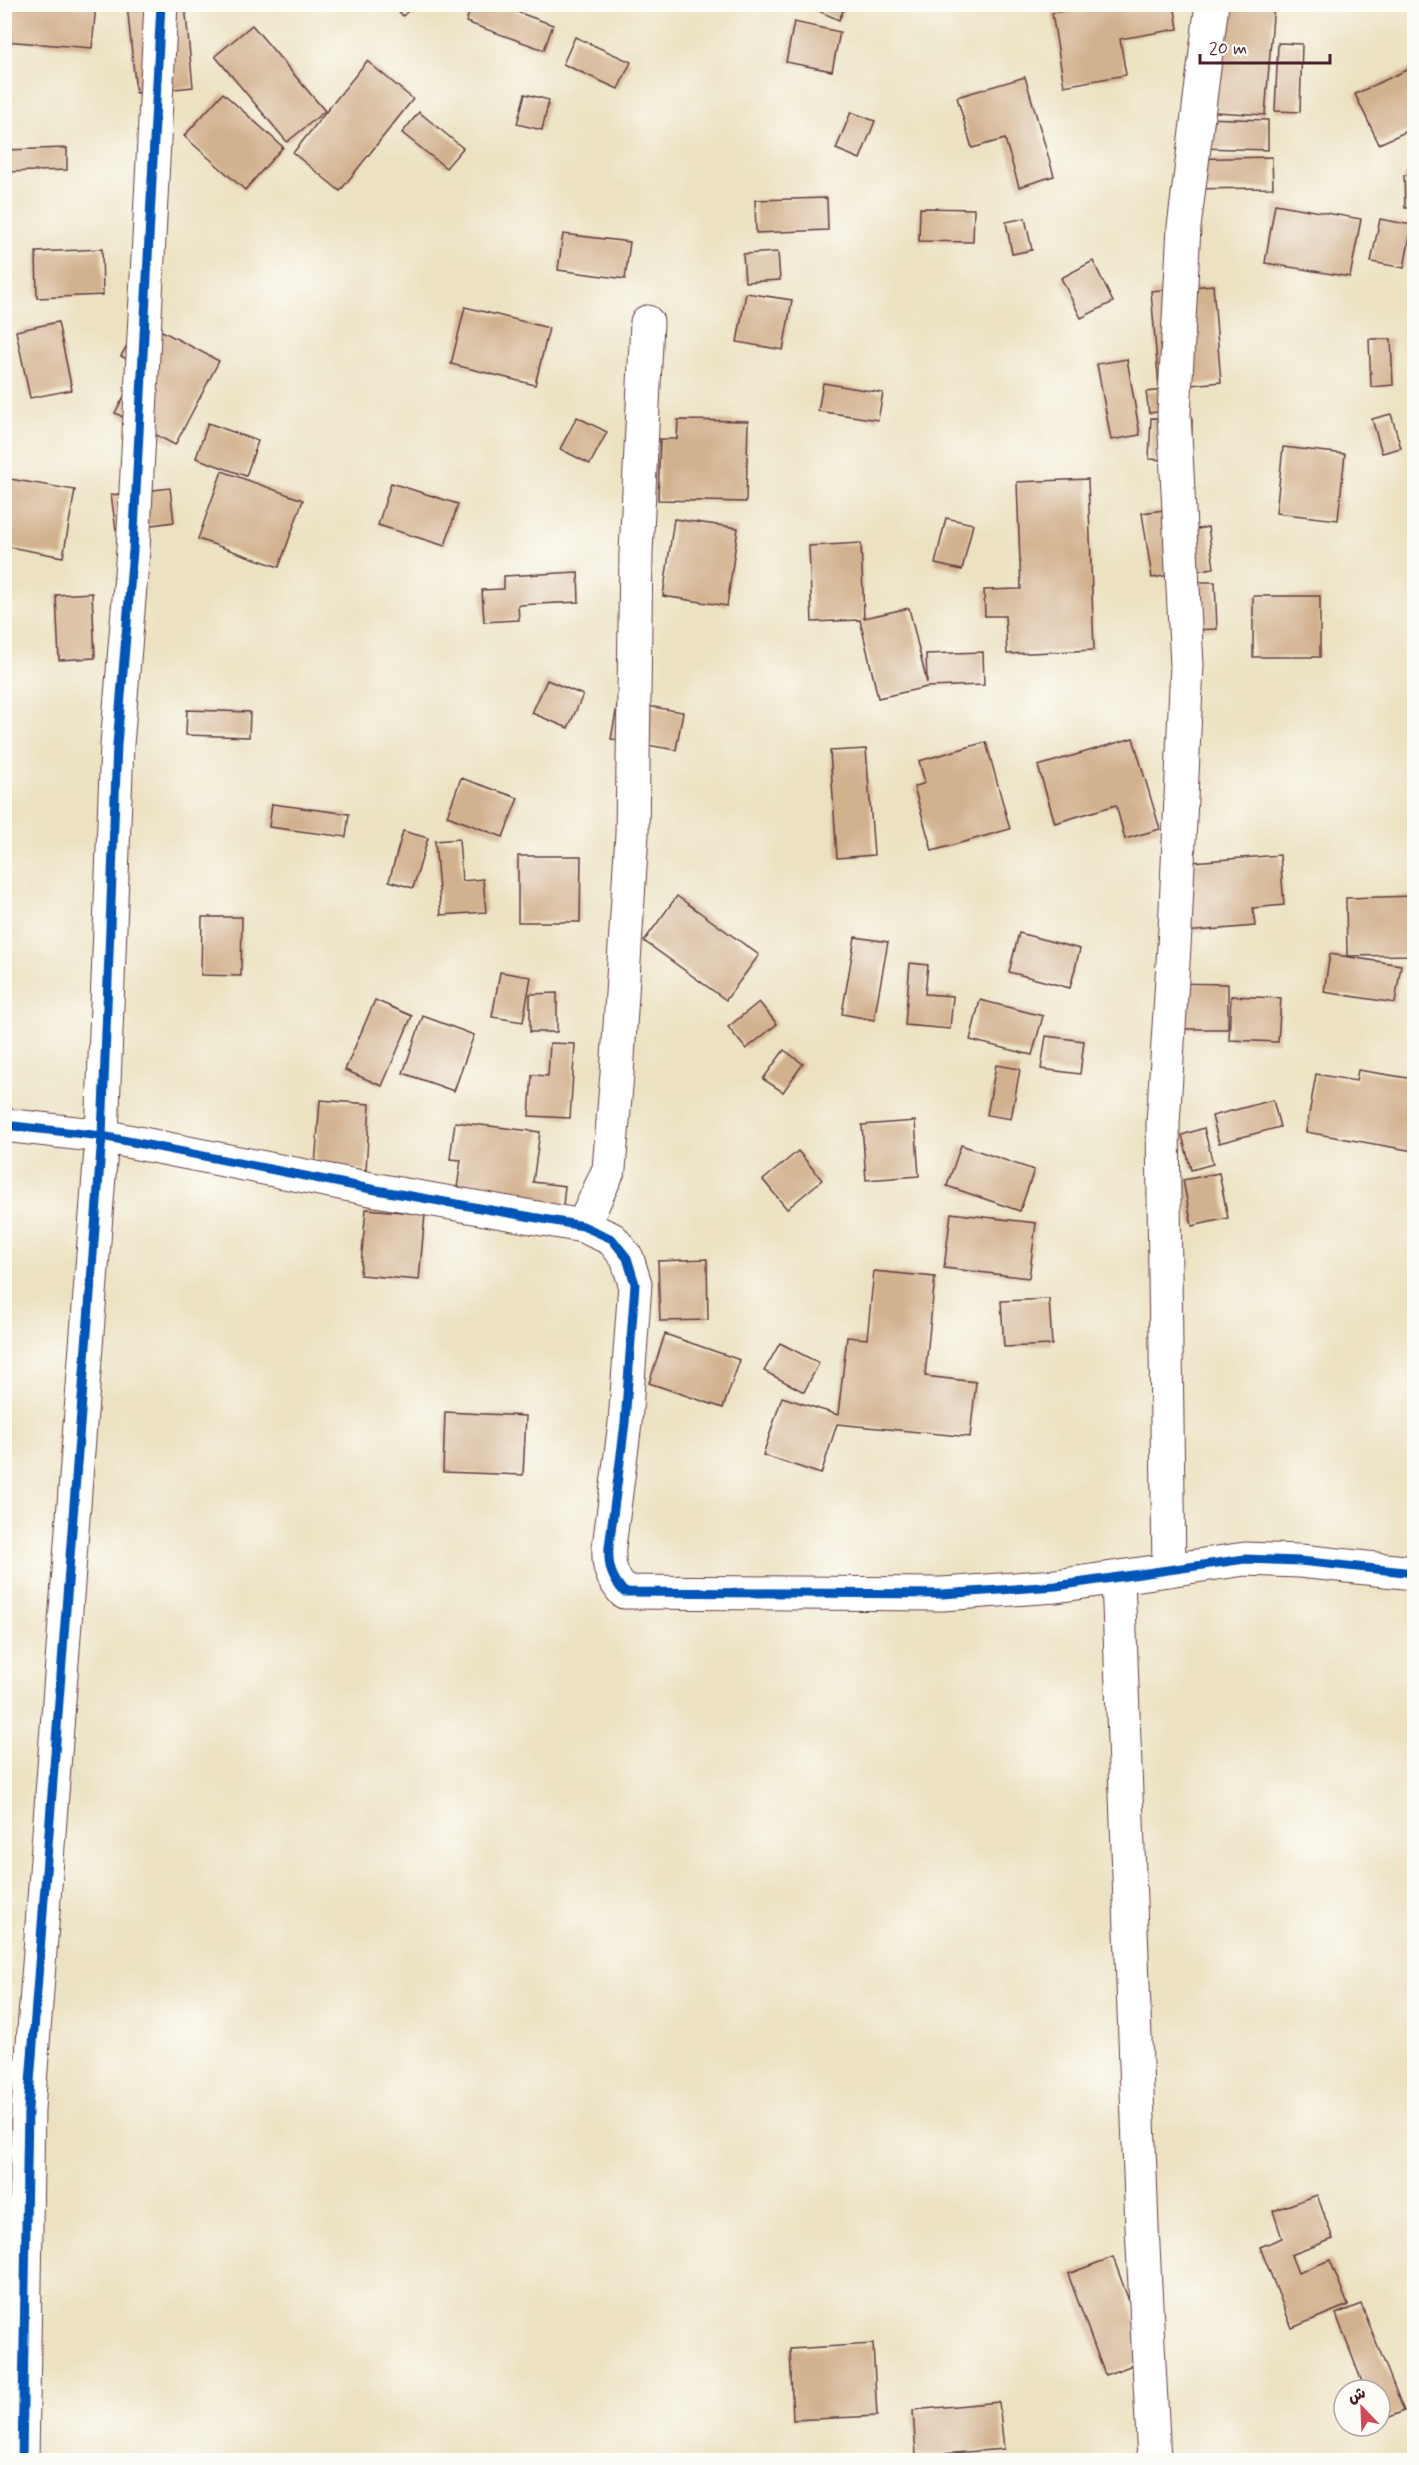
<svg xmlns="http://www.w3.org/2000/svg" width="1419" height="2465" viewBox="0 0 1419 2465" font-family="Mynerve,'Playpen Sans Arabic',sans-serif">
	<rect width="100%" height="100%" fill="#fdfcf7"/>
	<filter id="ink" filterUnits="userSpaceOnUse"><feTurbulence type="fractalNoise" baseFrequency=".0167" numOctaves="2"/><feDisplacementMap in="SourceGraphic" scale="12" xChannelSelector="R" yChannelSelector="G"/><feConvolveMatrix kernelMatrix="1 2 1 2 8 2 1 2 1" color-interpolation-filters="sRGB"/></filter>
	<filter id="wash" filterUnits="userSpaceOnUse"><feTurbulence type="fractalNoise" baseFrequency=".008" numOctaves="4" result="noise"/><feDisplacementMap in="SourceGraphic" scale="24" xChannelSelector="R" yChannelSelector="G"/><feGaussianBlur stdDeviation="1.35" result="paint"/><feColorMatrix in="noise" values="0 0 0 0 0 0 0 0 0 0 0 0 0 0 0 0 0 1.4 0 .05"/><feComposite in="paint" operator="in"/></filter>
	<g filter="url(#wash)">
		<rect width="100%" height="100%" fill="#ece2c2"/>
		<g id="blocks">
			<g fill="#d2b18e">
				<path d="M4,4H96L92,48L4,41Z"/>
				<path d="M127,4H185L193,87L136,93Z"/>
				<path d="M392,4H415L403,16Z"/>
				<path d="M472,4H495L553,25L544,50L466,22Z"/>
				<path d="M803,4H846L839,20Z"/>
				<path d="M1102,4H1174L1178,29L1120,39L1126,75L1064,86L1052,13Z"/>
				<path d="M1207,4H1274L1265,115L1199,111Z"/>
				<path d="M794,22L840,32L832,71L786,62Z"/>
				<path d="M252,25L325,111L287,142L215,56Z"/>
				<path d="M575,37L631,62L618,89L563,64Z"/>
				<path d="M1278,43L1302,44L1300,112L1275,111Z"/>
				<path d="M367,61L413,99L340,191L293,153Z"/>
				<path d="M1413,67L1414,128L1379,144L1355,94Z"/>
				<path d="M1025,77L1054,176L1019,187L1005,139L972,148L957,97Z"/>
				<path d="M223,93L283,147L245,190L184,136Z"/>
				<path d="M525,94L549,100L542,130L517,124Z"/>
				<path d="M419,112L463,148L446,168L402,133Z"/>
				<path d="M851,112L875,121L860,159L836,149Z"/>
				<path d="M1202,118L1268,120V150L1201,148Z"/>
				<path d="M67,148V170L5,172V150Z"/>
				<path d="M1272,157L1273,188L1180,189V159Z"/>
				<path d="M1414,174V208H1405L1404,175Z"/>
				<path d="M827,198L828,230L756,233L755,200Z"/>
				<path d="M1275,204L1361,219L1350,277L1265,263Z"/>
				<path d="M920,208L974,209L973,242L919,241Z"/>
				<path d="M1025,218L1032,250L1012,254L1006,222Z"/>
				<path d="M1380,219L1412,225L1404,268L1371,262Z"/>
				<path d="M563,234L630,242L625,279L558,270Z"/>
				<path d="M102,249L103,295L37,298L36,252Z"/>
				<path d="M778,252L780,280L745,282L743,254Z"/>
				<path d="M1093,261L1113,302L1081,318L1061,278Z"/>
				<path d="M1213,285L1221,382L1159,388L1151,291Z"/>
				<path d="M746,293L792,300L783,350L737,342Z"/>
				<path d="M465,307L549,328L535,385L451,364Z"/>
				<path d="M141,320L219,361L175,445L115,413L140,367L121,356Z"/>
				<path d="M58,322L72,390L30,398L16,331Z"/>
				<path d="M1369,339H1391L1393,385L1371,387Z"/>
				<path d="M1127,359L1140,435L1111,440L1097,364Z"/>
				<path d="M823,383L883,393L878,420L818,411Z"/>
				<path d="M1174,389L1176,410L1149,413L1146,392Z"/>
				<path d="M1391,414L1401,448L1382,453L1372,419Z"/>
				<path d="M577,417L607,432L590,464L560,449Z"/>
				<path d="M1151,418L1192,419L1191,461L1149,459Z"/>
				<path d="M678,420L748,421L746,502L658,500L660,439H677Z"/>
				<path d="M208,423L258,441L246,476L196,458Z"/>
				<path d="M1283,447L1345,454L1338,520L1276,513Z"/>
				<path d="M222,471L303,500L279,567L198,539Z"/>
				<path d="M4,478L75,490L63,557L4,546Z"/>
				<path d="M1088,479L1094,650L1007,654L1005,616H985L984,590L1021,589L1017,482Z"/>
				<path d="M391,483L458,504L445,546L378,525Z"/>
				<path d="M170,488L174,522L116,530L111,495Z"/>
				<path d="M1179,508L1183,532L1208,527L1214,568L1152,578L1142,513Z"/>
				<path d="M946,518L973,524L962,570L935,564Z"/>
				<path d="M674,519L738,528L727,606L663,596Z"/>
				<path d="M861,543L864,618L909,608L927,683L926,654L983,652L984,685L927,687L878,698L860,620L812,622L809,546Z"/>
				<path d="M578,572L579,602L518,605L519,620L484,622L482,590L504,589V576Z"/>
				<path d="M1191,582H1215L1217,629L1193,630Z"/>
				<path d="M92,593L95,658L59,660L56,595Z"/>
				<rect x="1253" y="596" width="67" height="61"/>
				<path d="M547,680L583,695L568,728L532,713Z"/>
				<path d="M618,701L683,712L676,750L611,739Z"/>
				<path d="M187,710L250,712L249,737L186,735Z"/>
				<path d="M1133,738L1160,829L1125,839L1116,805L1055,823L1038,766Z"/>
				<path d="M986,742L1010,829L932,851L914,787L925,783L919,761Z"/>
				<path d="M866,749L874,855L837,858L830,751Z"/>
				<path d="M461,778L518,798L503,837L447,816Z"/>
				<path d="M272,804L349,814L346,837L269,827Z"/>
				<path d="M403,831L428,838L413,888L389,881Z"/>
				<path d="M459,839L462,881L483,879L486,912L441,915L435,841Z"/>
				<path d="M1280,855L1284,905L1253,908L1255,926L1185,932L1180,863Z"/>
				<path d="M518,856H581L580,922H518Z"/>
				<path d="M677,896L759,955L726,1000L644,941Z"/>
				<path d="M1414,896V955L1347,956L1346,898Z"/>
				<path d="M202,917H242L241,976L201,975Z"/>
				<path d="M1019,933L1080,949L1070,988L1009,972Z"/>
				<path d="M855,937L888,942L874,1020L842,1014Z"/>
				<path d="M1330,954L1401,965L1395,1003L1324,992Z"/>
				<path d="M910,963L928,965L925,994L953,996L950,1029L905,1025Z"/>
				<path d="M500,972L531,977L523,1022L492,1017Z"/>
				<path d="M1163,983L1228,984V1029H1163Z"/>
				<path d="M557,993V1032H530V994Z"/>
				<path d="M1231,996L1281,998L1278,1042L1229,1040Z"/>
				<path d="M375,1000L412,1016L382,1086L345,1070Z"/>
				<path d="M980,1000L1043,1016L1032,1055L970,1040Z"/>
				<path d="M759,1002L777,1024L746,1049L728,1027Z"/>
				<path d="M423,1016L474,1035L454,1091L403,1073Z"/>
				<path d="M1046,1036L1084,1041L1080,1074L1041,1069Z"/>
				<path d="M550,1043L575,1044L570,1118L529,1116L532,1075L548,1076Z"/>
				<path d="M784,1050L803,1064L783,1092L763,1079Z"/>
				<path d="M996,1065L1020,1069L1011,1119L987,1115Z"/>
				<path d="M1358,1070L1414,1079V1151L1306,1132L1316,1074L1356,1081Z"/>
				<path d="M320,1100L370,1104L366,1170L315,1166Z"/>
				<path d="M1273,1100L1280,1127L1219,1143L1212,1116Z"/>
				<path d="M915,1121L919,1176L866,1180L862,1125Z"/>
				<path d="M455,1122L540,1132L533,1182L565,1186L562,1215L455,1202L461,1160L450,1159Z"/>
				<path d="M1204,1128L1213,1164L1191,1170L1182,1135Z"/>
				<path d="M961,1145L1034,1170L1020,1211L947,1186Z"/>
				<path d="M798,1151L822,1180L787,1209L763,1180Z"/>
				<path d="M1219,1173L1228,1218L1192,1226L1183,1180Z"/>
				<path d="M366,1209L425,1214L419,1280L360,1275Z"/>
				<path d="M951,1213L1036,1223L1029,1278L944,1268Z"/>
				<path d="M707,1259L708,1320L660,1321L658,1261Z"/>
				<path d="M874,1271L935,1277L925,1376L976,1382L970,1437L837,1424L821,1474L763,1455L782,1397L838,1415L847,1337L867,1339Z"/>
				<path d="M1049,1299L1052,1345L1004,1347L1001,1301Z"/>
				<path d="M665,1334L740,1360L723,1408L649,1383Z"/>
				<path d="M780,1343L819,1363L804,1392L764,1371Z"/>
				<path d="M445,1412L526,1416L523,1475L443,1472Z"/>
				<path d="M1317,2195L1333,2239L1291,2255L1298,2273L1330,2260L1348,2305L1292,2328L1260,2247L1282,2238L1273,2211Z"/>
				<path d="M1113,2257L1150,2359L1105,2375L1068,2274Z"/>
				<path d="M1361,2304L1404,2411L1380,2421V2390H1365L1336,2314Z"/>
				<path d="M873,2344L877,2416L793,2420L790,2349Z"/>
				<path d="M999,2402L1004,2449L916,2456L913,2410Z"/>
			</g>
		</g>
	</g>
	<g filter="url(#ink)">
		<use href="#blocks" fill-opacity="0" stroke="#623c42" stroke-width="1.5"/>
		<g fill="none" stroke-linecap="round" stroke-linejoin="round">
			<defs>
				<g id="minor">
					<path d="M4,1125L102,1136L371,1189L583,1226L612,1239L627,1258L635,1284L625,1423L609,1547C608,1566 611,1577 624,1592L942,1594L1056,1586L1245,1559L1300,1561L1414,1573"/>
					<path d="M583,1226L609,1169L617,1074L632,834L636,553L647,322"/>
					<path d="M1169,1570L1163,1124L1175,930L1187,665L1174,414L1184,227L1212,4"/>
					<path d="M1118,1578L1142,2227L1154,2460"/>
					<path d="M22,2460L28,2109L102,1136L117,745L133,550L161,4"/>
				</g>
			</defs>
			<use href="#minor" stroke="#623c42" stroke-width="35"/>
			<use href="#minor" stroke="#fff" stroke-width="33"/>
			<defs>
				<g id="cycleway">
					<path d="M4,1125L102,1136L371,1189L583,1226L612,1239L627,1258L635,1284L625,1423L609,1547C608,1566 611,1577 624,1592L942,1594L1056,1586L1245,1559L1300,1561L1414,1573"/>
					<path d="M22,2460L28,2109L102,1136L117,745L133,550L161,4"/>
				</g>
			</defs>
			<use href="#cycleway" stroke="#fdfcf7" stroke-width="13"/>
			<use href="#cycleway" stroke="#0057b8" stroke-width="9"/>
		</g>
	</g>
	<rect width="1419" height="2465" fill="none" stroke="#fdfcf7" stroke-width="24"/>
	<g transform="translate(1362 2408) rotate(337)"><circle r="28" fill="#fdfcf7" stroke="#b5a4a5" stroke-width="1.5"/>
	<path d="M0-4.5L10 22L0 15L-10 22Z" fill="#d1495b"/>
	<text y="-9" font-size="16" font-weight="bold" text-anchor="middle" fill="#4a1f2b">ش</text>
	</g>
	<path d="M1200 54v9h130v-9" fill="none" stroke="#4a1f2b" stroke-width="3"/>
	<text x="1209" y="54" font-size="18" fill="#4a1f2b" stroke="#fdfcf7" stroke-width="4.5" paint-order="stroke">20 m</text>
</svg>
